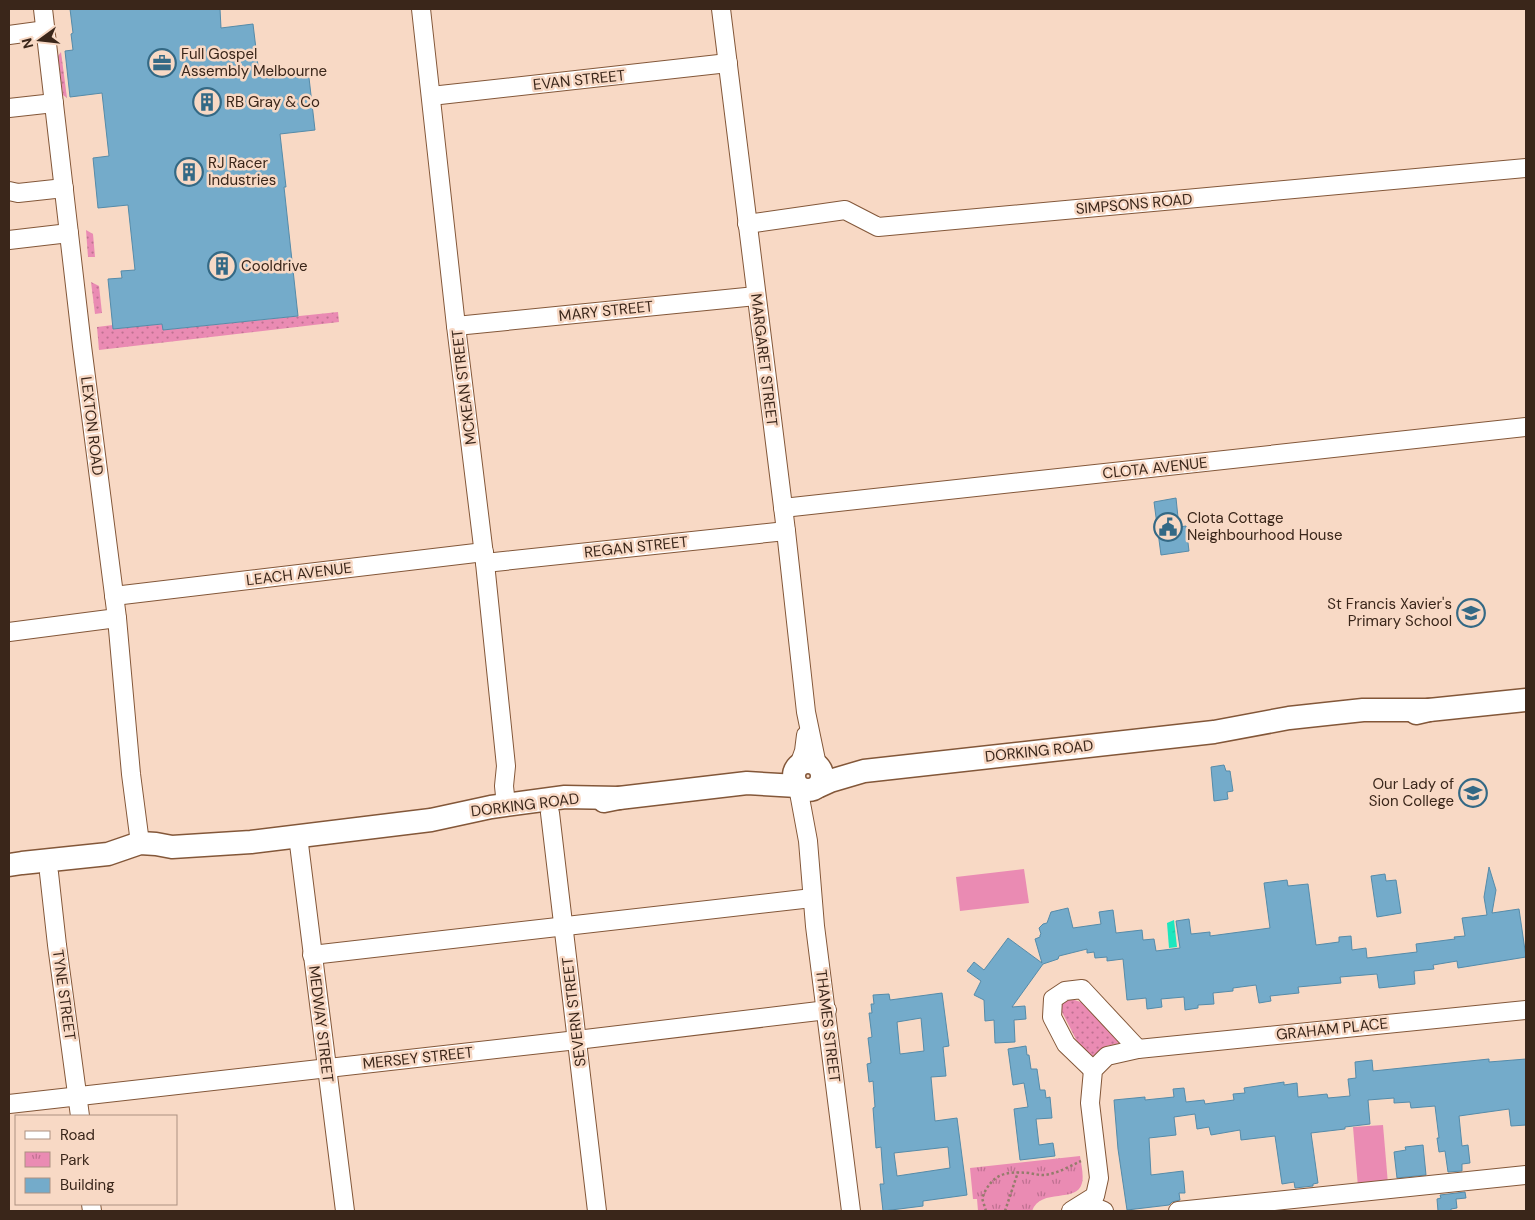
<svg xmlns="http://www.w3.org/2000/svg" width="1535" height="1220" viewBox="0 0 1535 1220" font-family="'DM Sans',sans-serif">
	<defs>
		<pattern id="grass-dots" width="8" height="8" patternUnits="userSpaceOnUse" patternTransform="scale(1.25)"><rect width="8" height="8" fill="#ea8bb3"/><path d="M2 2h.1M6 6h.1" fill="none" stroke="#bf7191" stroke-width="1.8" stroke-linecap="round"/></pattern>
		<pattern id="park-tufts" width="24" height="20" patternUnits="userSpaceOnUse" patternTransform="scale(1.25)"><rect width="24" height="20" fill="#ea8bb3"/><path d="M3 7l-1-3M5 7V3M7 7l1-3M15 17l-1-3M17 17v-4M19 17l1-3" fill="none" stroke="#bf7191"/></pattern>
		<pattern id="water-ripples" width="26" height="14" patternUnits="userSpaceOnUse" patternTransform="scale(1.25)"><rect width="26" height="14" fill="#1de6be"/><path d="M2 4q2-2 4 0t4 0M15 11q2-2 4 0t4 0" fill="none" stroke="#1bc5a3"/></pattern>
	</defs>
	<rect width="100%" height="100%" fill="#f8d9c5"/>
	<g fill="url(#grass-dots)">
		<path d="M61,52L67,98L63,95L58,56Z"/>
		<path d="M86,230L93,234L95,257H88Z"/>
		<path d="M91,282L99,286L102,313L95,314Z"/>
		<path d="M338,312L339,322L99,350L97,327L113,325L114,329L162,324L164,330Z"/>
		<path d="M1068,998L1087,1004L1120,1043L1106,1046L1088,1060L1085,1057L1059,1006L1062,1001Z"/>
	</g>
	<path fill="url(#park-tufts)" d="M1080,1156C1081,1164 1084,1175 1082,1183C1077,1204 1041,1187 1032,1211H978L977,1199H973L970,1168Z"/>
	<g fill="#ea8bb3">
		<path d="M1024,869L1029,903L960,911L956,877Z"/>
		<path d="M1383,1125L1388,1184L1358,1187L1353,1127Z"/>
	</g>
	<path fill="url(#water-ripples)" d="M1174,920L1177,947L1169,948L1167,923Z"/>
	<g fill="#74abca" stroke="#558ba9" fill-rule="evenodd">
		<path d="M70,9H220L221,28L253,24L259,74L308,69L315,130L280,134L286,187H284L298,316L163,330L162,324L113,329L108,279L122,278L121,271L135,270L128,205L98,208L93,158L109,156L102,93L70,97L65,51L73,50L71,34L73,33Z"/>
		<path d="M1176,498L1179,527L1186,526L1189,551L1161,555L1154,502Z"/>
		<path d="M1224,765L1226,771H1230L1233,791L1227,792L1228,799L1214,801L1211,767Z"/>
		<path d="M1489,867L1496,890L1492,913L1519,909L1526,957L1458,968L1457,961L1433,965L1434,969L1414,971L1415,984L1379,988L1377,974L1340,977L1341,983L1298,987L1299,993L1270,996L1271,1001L1259,1003L1256,985L1233,988V991L1213,993L1214,1004L1198,1005V1008L1185,1010L1184,997L1161,999L1162,1007L1147,1009L1146,998L1127,1000L1123,959L1107,961V957L1095,958L1094,952L1087,953V949L1059,956L1058,959L1043,964L1012,1007L1025,1006L1026,1019L1014,1020L1015,1042L995,1043L994,1020L985,1021L984,1000L974,995L981,981L967,971L974,962L984,970L1008,938L1042,963L1035,939L1040,937V935L1041,934L1039,928L1043,924L1047,923L1051,912L1068,908L1073,928L1101,924L1099,912L1113,910L1116,933L1142,930L1143,940L1154,939L1156,951L1180,948L1176,921L1189,919L1191,934L1210,932V936L1270,928L1264,883L1287,880L1288,886L1308,884L1316,945L1339,942V937L1351,936L1352,950L1366,948L1367,958L1417,952L1416,944L1455,939L1454,937L1465,936L1462,918L1487,915L1484,897Z"/>
		<path d="M1385,874L1386,881L1396,880L1401,913L1377,917L1371,876Z"/>
		<path d="M942,993L949,1046L943,1047L946,1076L931,1077L935,1121L957,1118L967,1195L923,1201V1206L883,1211L880,1184H884L883,1174L881,1147L876,1148L873,1108L875,1107L873,1081L869,1082L867,1064L871,1063L868,1038L872,1037L869,1013H872L871,1004H874L873,995L889,994L890,1000ZM921,1018L924,1051L900,1054L897,1022ZM948,1147L950,1168L897,1176L894,1153Z"/>
		<path d="M1026,1046L1027,1055H1029L1031,1069H1037L1040,1090H1045L1046,1098L1050,1097L1052,1118L1036,1119L1039,1145L1053,1143L1055,1156L1020,1160L1014,1109L1028,1107L1024,1083L1013,1085L1008,1049Z"/>
		<path d="M1489,1059V1062L1526,1059V1125L1511,1126L1509,1109L1459,1116L1462,1146L1468,1145L1470,1163L1462,1164V1171L1448,1172L1445,1151L1439,1152L1437,1138H1439L1435,1106L1411,1108L1410,1102L1394,1103V1098L1368,1100L1370,1124L1345,1127V1129L1311,1133L1318,1183L1313,1184V1186L1295,1188L1294,1182L1282,1184L1275,1136L1241,1140L1240,1130L1211,1135L1209,1127L1197,1129L1195,1114L1174,1117L1176,1135L1149,1138L1151,1175L1183,1171L1185,1193H1179L1180,1200L1172,1202L1169,1205L1127,1210L1118,1149L1114,1100L1145,1097V1100L1174,1097L1173,1089L1184,1088L1186,1102L1204,1100L1205,1104L1234,1100L1233,1094L1245,1093L1244,1088L1284,1082V1085L1297,1083L1298,1097L1327,1094L1328,1098L1350,1096L1348,1079L1356,1078L1355,1062L1372,1060L1373,1071Z"/>
		<path d="M1423,1145L1426,1175L1397,1178L1394,1152L1406,1150L1405,1147Z"/>
		<path d="M1465,1192L1466,1198L1456,1199L1457,1208L1451,1209V1211H1438L1437,1199L1441,1198L1440,1195Z"/>
	</g>
	<g fill="none" stroke-linecap="round" stroke-linejoin="round">
		<defs>
			<g id="minor">
				<path d="M43,9L82,346L117,618L131,774L140,843"/>
				<path d="M421,9L456,326L485,563L506,766L504,786L506,805"/>
				<path d="M721,9L786,531L806,712L817,765"/>
				<path d="M9,35L46,30"/>
				<path d="M431,96L728,63"/>
				<path d="M9,108L54,103"/>
				<path d="M9,191L18,193L64,188"/>
				<path d="M747,224L845,210L878,227L1526,168"/>
				<path d="M9,240L69,233"/>
				<path d="M456,326L756,296"/>
				<path d="M783,508L1526,427"/>
				<path d="M485,563L786,531"/>
				<path d="M114,596L484,552"/>
				<path d="M9,632L117,618"/>
				<path d="M799,765L804,751L806,735"/>
				<path d="M798,787L808,841L815,926L851,1211"/>
				<path d="M550,813L597,1211"/>
				<path d="M298,836L345,1211"/>
				<path d="M49,873L57,945L80,1116"/>
				<path d="M312,955L812,898"/>
				<path d="M1093,1070L1066,1044L1052,1017L1053,999L1065,991L1082,989L1138,1049"/>
				<path d="M9,1104L577,1040L827,1010"/>
				<path d="M1085,1203L1104,1211"/>
				<path d="M91,1204L92,1211"/>
				<path d="M1071,1211L1095,1196L1099,1178L1090,1103L1093,1070L1107,1056L1138,1049L1526,1010"/>
				<path d="M1178,1211L1526,1175"/>
			</g>
			<g id="major">
				<path d="M1416,713L1429,710L1526,700"/>
				<circle cx="808" cy="776" r="14"/>
				<path d="M819,786L830,781L864,771L1214,732L1289,718L1363,710H1429"/>
				<path d="M604,801L619,798L747,783L797,786"/>
				<path d="M9,865L22,863L108,854L140,843L156,844L172,847L251,842L431,820L491,807L565,797L619,798"/>
			</g>
		</defs>
		<use href="#minor" stroke="#835739" stroke-width="20"/>
		<use href="#major" stroke="#835739" stroke-width="25"/>
		<g stroke="#957c6c" stroke-width="2.5" stroke-dasharray="2.5 2.5" stroke-linecap="butt">
			<path d="M986,1211L982,1198C992,1174 1004,1171 1029,1173C1034,1174 1039,1175 1044,1175C1057,1174 1070,1166 1081,1161"/>
			<path d="M1005,1211L1018,1172"/>
		</g>
		<use href="#minor" stroke="#fff" stroke-width="18"/>
		<use href="#major" stroke="#fff" stroke-width="22"/>
	</g>
	<defs>
		<symbol id="office-ring" viewBox="-11 -11 22 22"><circle r="9.5" fill="#f8d9c5" stroke="#346985" stroke-width="1.5"/><path d="M-6-3h4V-5.5h4V-3h4V5H-6ZM-1-4.5V-3h2v-1.5ZM-6 0V1H6V0Z" fill="#346985"/></symbol>
		<symbol id="building-ring" viewBox="-11 -11 22 22"><circle r="9.5" fill="#f8d9c5" stroke="#346985" stroke-width="1.5"/><path d="M-4-6H4V6H1V3H-1V6H-4ZM-2.5-4.3h1.7v1.8h-1.7ZM.8-4.3h1.7v1.8H.8ZM-2.5-1h1.7V.8h-1.7ZM.8-1h1.7V.8H.8Z" fill="#346985"/></symbol>
		<symbol id="civic-ring" viewBox="-11 -11 22 22"><circle r="9.5" fill="#f8d9c5" stroke="#346985" stroke-width="1.5"/><path d="M-.6-6.5H3V-4.5H.6V-3L4-1V1h2V6H-6V1h2V-1L-.6-3ZM-1.2 2.5V6h2.4V2.5Z" fill="#346985"/></symbol>
		<symbol id="school-ring" viewBox="-11 -11 22 22"><circle r="9.5" fill="#f8d9c5" stroke="#346985" stroke-width="1.5"/><path d="M0-5L7-2L0 1L-7-2ZM-4 1L0 2.5L4 1V4Q0 6-4 4Z" fill="#346985"/></symbol>
	</defs>
	<g fill-rule="evenodd">
		<use href="#office-ring" x="146" y="47" width="32" height="32"/>
		<use href="#building-ring" x="191" y="86" width="32" height="32"/>
		<use href="#building-ring" x="173" y="156" width="32" height="32"/>
		<use href="#building-ring" x="206" y="250" width="32" height="32"/>
		<use href="#civic-ring" x="1152" y="511" width="32" height="32"/>
		<use href="#school-ring" x="1455" y="597" width="32" height="32"/>
		<use href="#school-ring" x="1457" y="777" width="32" height="32"/>
	</g>
	<g text-anchor="middle" dominant-baseline="central" stroke-width="5" stroke-linejoin="round" paint-order="stroke">
		<g font-size="15" fill="#3a261a" stroke="#f8d9c5" text-anchor="start">
			<text x="181" y="54">Full Gospel<tspan x="181" dy="17">Assembly Melbourne</tspan></text>
			<text x="226" y="102">RB Gray &amp; Co</text>
			<text x="208" y="163">RJ Racer<tspan x="208" dy="17">Industries</tspan></text>
			<text x="241" y="266">Cooldrive</text>
			<text x="1187" y="518">Clota Cottage<tspan x="1187" dy="17">Neighbourhood House</tspan></text>
			<text x="1452" y="604" text-anchor="end">St Francis Xavier's<tspan x="1452" dy="17">Primary School</tspan></text>
			<text x="1454" y="784" text-anchor="end">Our Lady of<tspan x="1454" dy="17">Sion College</tspan></text>
		</g>
		<g font-size="15" fill="#3a261a" stroke="#f8d9c5">
			<text transform="translate(579 80) rotate(-6)">EVAN STREET</text>
			<text transform="translate(1134 204) rotate(-5)">SIMPSONS ROAD</text>
			<text transform="translate(606 311) rotate(-6)">MARY STREET</text>
			<text transform="translate(764 360) rotate(83)">MARGARET STREET</text>
			<text transform="translate(464 387) rotate(-97)">MCKEAN STREET</text>
			<text transform="translate(92 426) rotate(83)">LEXTON ROAD</text>
			<text transform="translate(1155 468) rotate(-6)">CLOTA AVENUE</text>
			<text transform="translate(636 547) rotate(-6)">REGAN STREET</text>
			<text transform="translate(299 574) rotate(-7)">LEACH AVENUE</text>
			<text transform="translate(1039 751) rotate(-6)">DORKING ROAD</text>
			<text transform="translate(525 805) rotate(-7)">DORKING ROAD</text>
			<text transform="translate(64 995) rotate(82)">TYNE STREET</text>
			<text transform="translate(574 1012) rotate(-97)">SEVERN STREET</text>
			<text transform="translate(321 1024) rotate(83)">MEDWAY STREET</text>
			<text transform="translate(828 1026) rotate(83)">THAMES STREET</text>
			<text transform="translate(1332 1029) rotate(-6)">GRAHAM PLACE</text>
			<text transform="translate(418 1058) rotate(-6)">MERSEY STREET</text>
		</g>
	</g>
	<rect width="1535" height="1220" fill="none" stroke="#3a261a" stroke-width="20"/>
	<rect x="15" y="1115" width="162" height="90" fill="#f8d9c5" stroke="#ac9181"/>
	<rect x="25" y="1131" width="25" height="8" fill="#ffffff" stroke="#ac9181"/>
	<text x="60" y="1140" font-size="15" fill="#3a261a">Road</text>
	<rect x="25" y="1152" width="25" height="15" fill="url(#park-tufts)" stroke="#ac9181"/>
	<text x="60" y="1165" font-size="15" fill="#3a261a">Park</text>
	<rect x="25" y="1178" width="25" height="15" fill="#74abca" stroke="#ac9181"/>
	<text x="60" y="1190" font-size="15" fill="#3a261a">Building</text>
	<g transform="translate(40 40) rotate(255)" stroke="#f8d9c5" stroke-width="4" paint-order="stroke">
	<path d="M0-4L9 19L0 12L-9 19Z" fill="#3a261a"/>
	<text y="-8" font-size="14" font-weight="bold" text-anchor="middle" fill="#3a261a">N</text>
	</g>
</svg>
